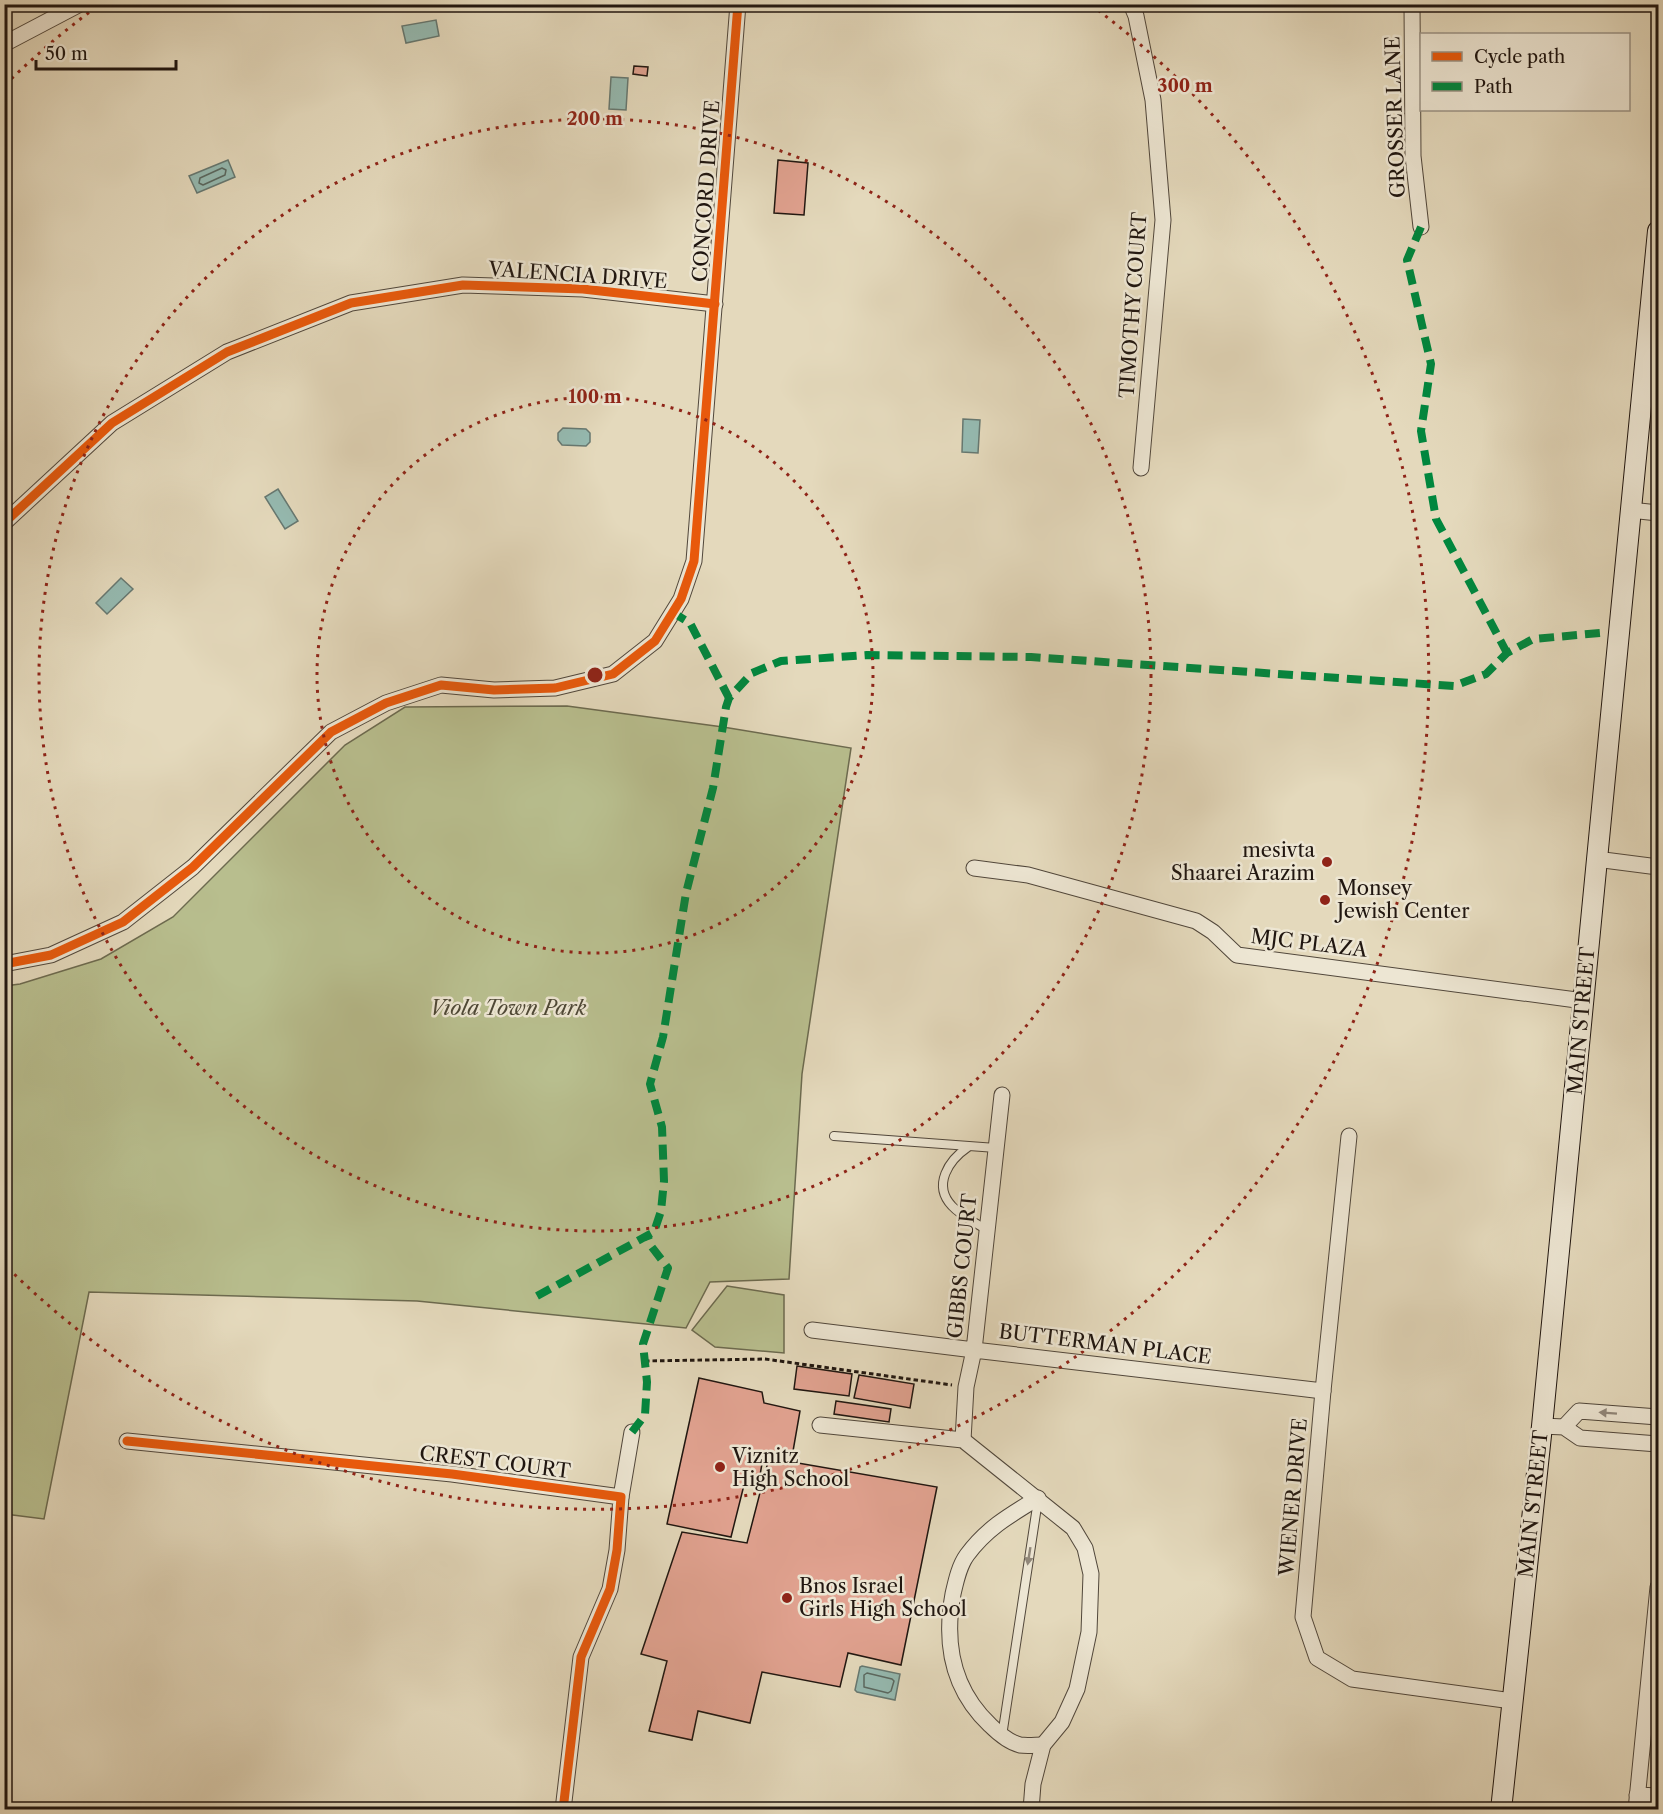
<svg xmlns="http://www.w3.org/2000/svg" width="1663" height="1814" viewBox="0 0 1663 1814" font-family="'Libre Caslon Text',serif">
	<rect width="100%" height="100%" fill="#e4d9bc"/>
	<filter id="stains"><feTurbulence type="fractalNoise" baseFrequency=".00333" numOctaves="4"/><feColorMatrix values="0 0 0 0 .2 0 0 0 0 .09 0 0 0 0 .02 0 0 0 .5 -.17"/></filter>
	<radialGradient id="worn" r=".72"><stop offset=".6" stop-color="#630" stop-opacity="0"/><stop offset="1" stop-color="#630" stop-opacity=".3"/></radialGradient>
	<g fill="#b8be8e" stroke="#6c6a4f" stroke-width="1.5">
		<path d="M567,706L723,727L851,748L802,1074L789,1279L710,1282L686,1328L417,1301L89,1292L44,1519L5,1514V986L20,984L101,959L173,917L345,745L405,707Z"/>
		<path d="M727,1286L784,1295V1353L715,1347L692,1330Z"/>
	</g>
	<g fill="#95bab1" stroke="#667871" stroke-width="1.5">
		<path d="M436,20L439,36L406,43L402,26Z"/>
		<path d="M611,77L628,78L626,110L609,109Z"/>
		<path d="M228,160L235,177L197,193L189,176Z"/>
		<path d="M963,419L980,420L978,453L962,452Z"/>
		<path d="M563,428L586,429L590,433V442L586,446L562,445L558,440V433Z"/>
		<path d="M278,489L298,521L285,529L265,497Z"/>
		<path d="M121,578L133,589L107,614L96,603Z"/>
		<path d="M862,1666L900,1674L895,1700L857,1692L855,1690L860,1667Z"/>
	</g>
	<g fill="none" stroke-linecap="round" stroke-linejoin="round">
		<g stroke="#5a6860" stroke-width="1.5">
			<path d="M222,168L226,170L225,175L203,185L199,183L200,178Z"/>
			<path d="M867,1673L892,1679L894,1681L891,1691L888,1693L864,1687V1675Z"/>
		</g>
	</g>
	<g fill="#e1a290" stroke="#201610" stroke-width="1.5">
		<path d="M634,66L648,67L647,76L633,74Z"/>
		<path d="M778,160L808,163L804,215L774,213Z"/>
		<path d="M797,1366L852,1374L849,1396L794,1389Z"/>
		<path d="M859,1375L914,1384L910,1408L854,1398Z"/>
		<path d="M699,1378L762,1392L764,1403L800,1411L792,1457L764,1452L759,1481L746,1477L731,1537L667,1524Z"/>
		<path d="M836,1401L891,1409L889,1422L834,1414Z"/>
		<path d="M769,1458L937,1487L901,1665L848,1653L840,1687L762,1672L750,1723L698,1711L692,1740L649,1731L667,1661L641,1654L682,1532L747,1543Z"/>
	</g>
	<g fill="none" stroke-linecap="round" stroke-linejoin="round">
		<defs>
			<g id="lane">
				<path d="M834,1136L996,1148"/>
				<path d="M968,1147C949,1160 932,1185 952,1206C961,1216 976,1223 987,1230"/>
				<path d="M1002,1736L1038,1500"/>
			</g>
			<g id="street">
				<path d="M1131,4L1136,16L1153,100L1163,220L1141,468"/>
				<path d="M1412,4L1413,156L1421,227"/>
				<path d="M4,44L80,4"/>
				<path d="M1630,510L1658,513"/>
				<path d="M4,523L112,423L227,352L351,303L463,285L583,289L715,304"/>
				<path d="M1596,859L1658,867"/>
				<path d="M974,868L1028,875L1196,921L1213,932L1237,955L1584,1001"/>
				<path d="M4,964L51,955L123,922L193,867L331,732L386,703L441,685L494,690L555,688L613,674L655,641L681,599L694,561L738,4"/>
				<path d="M1349,1136L1323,1391L1303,1617L1317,1658L1352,1679L1512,1701"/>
				<path d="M812,1330L974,1350L1002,1095"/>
				<path d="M820,1425L963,1440L1073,1528L1085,1548L1091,1574L1089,1632L1077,1689L1062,1722L1043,1745L1033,1784L1031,1810"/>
				<path d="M1542,1426L1564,1427L1580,1438L1658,1444"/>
				<path d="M1564,1427L1579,1411L1658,1417"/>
				<path d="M963,1440L966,1387L974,1350L1323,1391"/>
				<path d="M127,1441L452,1474L621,1497L617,1550L610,1589L581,1657L563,1810"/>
				<path d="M621,1497L632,1432"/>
				<path d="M1038,1498C1010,1515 987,1528 967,1555C959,1566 956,1581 953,1594C944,1643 952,1689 990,1725C998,1733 1008,1742 1020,1745C1027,1746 1036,1745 1043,1745"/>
				<path d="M1637,1795L1658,1796"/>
				<path d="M1636,1810L1658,1587"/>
			</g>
			<path id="secondary" d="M1501,1810L1542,1426L1658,231"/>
		</defs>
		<use href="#lane" stroke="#51473b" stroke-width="10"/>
		<use href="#street" stroke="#51473b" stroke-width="17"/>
		<use href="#secondary" stroke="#201610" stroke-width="22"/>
		<path stroke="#201610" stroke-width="3" stroke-dasharray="4.5 3" stroke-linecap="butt" d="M645,1361L765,1359L952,1385"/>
		<use href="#lane" stroke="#ede6d3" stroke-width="8"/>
		<use href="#street" stroke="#ede6d3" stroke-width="15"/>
		<use href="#secondary" stroke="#ede6d3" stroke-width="20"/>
		<g stroke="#00873e" stroke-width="8" stroke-dasharray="15 8" stroke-linecap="butt">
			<path d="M1421,227L1407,260L1431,364L1421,431L1436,519L1507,653"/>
			<path d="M672,612L690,623L729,698"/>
			<path d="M537,1296L654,1232L661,1211L664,1181L662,1127L650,1084L663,1037L686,893L713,788L726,707L729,698L752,673L781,661L867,655L1031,657L1454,686L1486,674L1507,653L1533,639L1600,633"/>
			<path d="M632,1432L645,1415L647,1382L643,1344L668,1268L651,1246L647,1235"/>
		</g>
		<defs>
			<g id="cycleway">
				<path d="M4,523L112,423L227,352L351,303L463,285L583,289L715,304"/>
				<path d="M4,964L51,955L123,922L193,867L331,732L386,703L441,685L494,690L555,688L613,674L655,641L681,599L694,561L738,4"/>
				<path d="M127,1441L452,1474L621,1497L617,1550L610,1589L581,1657L563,1810"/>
			</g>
		</defs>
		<use href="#cycleway" stroke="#ede6d3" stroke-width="13"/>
		<use href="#cycleway" stroke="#e8590c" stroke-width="9"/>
	</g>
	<defs><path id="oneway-solid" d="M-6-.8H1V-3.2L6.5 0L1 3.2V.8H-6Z" transform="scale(1.5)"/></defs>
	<g fill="#91887b">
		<use href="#oneway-solid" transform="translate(1608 1413) rotate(-176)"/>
		<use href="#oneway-solid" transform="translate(1029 1556) rotate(99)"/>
	</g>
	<g fill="none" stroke="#8f2418" stroke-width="3" stroke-dasharray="3 6">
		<circle cx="595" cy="675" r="278"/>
		<circle cx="595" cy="675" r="556"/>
		<path d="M5 85A834 834 0 0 1 99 5M1091 5A834 834 0 1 1 5 1265"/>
	</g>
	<g fill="#8f2418" stroke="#ede6d3" stroke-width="2">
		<circle cx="1327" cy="862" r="6"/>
		<circle cx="1325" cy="900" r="6"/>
		<circle cx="720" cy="1467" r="6"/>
		<circle cx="787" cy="1598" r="6"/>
	</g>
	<g text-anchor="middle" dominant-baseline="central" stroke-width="5" stroke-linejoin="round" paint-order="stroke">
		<g font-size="20" fill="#201610" stroke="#ede6d3">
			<text transform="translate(1395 117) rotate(-92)">GROSSER LANE</text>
			<text transform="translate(706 191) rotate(-86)">CONCORD DRIVE</text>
			<text transform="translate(578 275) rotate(4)">VALENCIA DRIVE</text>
			<text transform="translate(1133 305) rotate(-86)">TIMOTHY COURT</text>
			<text transform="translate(1309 943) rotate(7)">MJC PLAZA</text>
			<text transform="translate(1581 1021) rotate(-85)">MAIN STREET</text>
			<text transform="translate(962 1266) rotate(-84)">GIBBS COURT</text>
			<text transform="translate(1105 1344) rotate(7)">BUTTERMAN PLACE</text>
			<text transform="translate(495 1462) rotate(7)">CREST COURT</text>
			<text transform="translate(1293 1497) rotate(-85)">WIENER DRIVE</text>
			<text transform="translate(1533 1504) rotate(-84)">MAIN STREET</text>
		</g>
		<g font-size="20" fill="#201610" stroke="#ede6d3" text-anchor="start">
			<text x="1315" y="850" text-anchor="end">mesivta<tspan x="1315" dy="23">Shaarei Arazim</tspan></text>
			<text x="1337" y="888">Monsey<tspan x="1337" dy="23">Jewish Center</tspan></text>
			<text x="732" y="1456">Viznitz<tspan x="732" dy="23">High School</tspan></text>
			<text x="799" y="1586">Bnos Israel<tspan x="799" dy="23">Girls High School</tspan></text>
		</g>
		<g font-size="20" font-style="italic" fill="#4e4836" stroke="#ede6d3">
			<text x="508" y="1008">Viola Town Park</text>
		</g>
	</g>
	<circle cx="595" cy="675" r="9" fill="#8f2418" stroke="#ede6d3" stroke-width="3"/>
	<g font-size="18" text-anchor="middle" font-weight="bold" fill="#8f2418" stroke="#ede6d3" stroke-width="5" stroke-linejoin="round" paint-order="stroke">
		<text x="1185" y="92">300 m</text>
		<text x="595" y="125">200 m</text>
		<text x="595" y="403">100 m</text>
	</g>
	<rect width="1663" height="1814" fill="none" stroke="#e4d9bc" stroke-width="24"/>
	<rect x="6" y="6" width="1651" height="1802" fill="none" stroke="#201610" stroke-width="3"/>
	<rect x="12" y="12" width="1639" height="1790" fill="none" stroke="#201610" stroke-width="1.5"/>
	<rect x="1420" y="33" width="210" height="78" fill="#ede6d3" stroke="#9b9385" stroke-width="1.5"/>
	<rect x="1432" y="52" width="30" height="9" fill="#e8590c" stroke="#9b9385" stroke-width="1.5"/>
	<text x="1474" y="63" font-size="18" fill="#201610">Cycle path</text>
	<rect x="1432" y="82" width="30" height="9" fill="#00873e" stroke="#9b9385" stroke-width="1.5"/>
	<text x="1474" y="93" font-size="18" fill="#201610">Path</text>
	<path d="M36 60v9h140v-9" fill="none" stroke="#201610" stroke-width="3"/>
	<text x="45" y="60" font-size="18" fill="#201610" stroke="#ede6d3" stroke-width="4.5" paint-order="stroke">50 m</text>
	<rect width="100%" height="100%" filter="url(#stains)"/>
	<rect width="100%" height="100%" fill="url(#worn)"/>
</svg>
